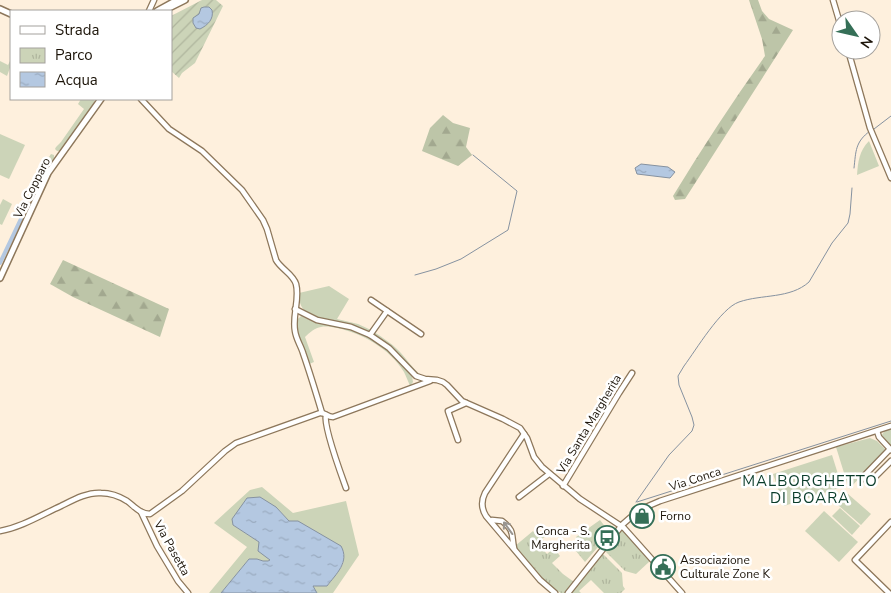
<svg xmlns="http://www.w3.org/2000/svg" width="891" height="593" viewBox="0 0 891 593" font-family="'Nunito Sans',sans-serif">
	<defs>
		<pattern id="forest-firs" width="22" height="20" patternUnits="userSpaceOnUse" patternTransform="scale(1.25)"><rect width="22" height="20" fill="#bdc5a8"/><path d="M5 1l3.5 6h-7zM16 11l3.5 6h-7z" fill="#a2a88f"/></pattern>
		<pattern id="park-tufts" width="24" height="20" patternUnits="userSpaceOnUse" patternTransform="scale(1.25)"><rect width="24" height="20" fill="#ccd4b8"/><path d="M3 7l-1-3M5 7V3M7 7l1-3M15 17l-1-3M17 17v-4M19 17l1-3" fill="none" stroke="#afb59d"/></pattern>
		<pattern id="garden-furrows" width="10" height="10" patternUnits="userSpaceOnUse" patternTransform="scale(1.25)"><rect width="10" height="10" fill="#ccd4b8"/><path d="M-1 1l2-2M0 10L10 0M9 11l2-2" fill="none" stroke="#afb59d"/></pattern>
		<pattern id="water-ripples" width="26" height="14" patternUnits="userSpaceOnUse" patternTransform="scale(1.25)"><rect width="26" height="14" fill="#b4c8e1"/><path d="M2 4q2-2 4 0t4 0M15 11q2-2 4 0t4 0" fill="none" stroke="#9aabc0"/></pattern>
	</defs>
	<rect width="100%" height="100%" fill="#fef0dd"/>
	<g fill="#ccd4b8">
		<path d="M11,59V65L7,76L0,72V61L8,65Z"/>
		<path d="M81,99H95C91,116 71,136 61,151H57L55,149L56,147L61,142L84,109L78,104Z"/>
		<path d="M0,134L25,145L9,179L0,175Z"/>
		<path d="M869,141L879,166L857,175C858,162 859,151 869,141Z"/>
		<path d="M51,154L54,155V158L46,172L32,201L26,198L28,195L32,197L51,158L49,157Z"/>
		<path d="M3,199L12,204L2,225L0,224V205Z"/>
		<path d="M329,286L349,299L337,319L358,324L371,330L369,332C358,327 348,324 336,321C316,316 302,319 298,295H299V293Z"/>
		<path d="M301,316L314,322L347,327L370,337L386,348L395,356L412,376L413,382L410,386C408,381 406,376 404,372C390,349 362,333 337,328C332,327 326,326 321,327C315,328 310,332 305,337L314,362L309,364C306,353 294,333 296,323C297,319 299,318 301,316Z"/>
		<path d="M374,332C383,338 391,343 398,350C406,358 412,368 421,375L414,372L388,344L373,334Z"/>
		<path d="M891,429V448L882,438L881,436L884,432Z"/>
		<path d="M870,438L877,441L886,450L849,489L836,447Z"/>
		<path d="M832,455L842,487L784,506L773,474Z"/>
		<path d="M262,487L293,513L346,501L359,555L333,593H317L312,586H327L343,564L344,552L289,521L276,507L233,525L259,542L270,559L268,561H263L257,559H249L221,593H209L247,547L214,523L250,490Z"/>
		<path d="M848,494L871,514L861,525L838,505Z"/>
		<path d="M840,508L860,526L852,535L832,516Z"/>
		<path d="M824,511L858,542L839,562L805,531Z"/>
	</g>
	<g fill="url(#forest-firs)">
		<path d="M749,0H758L762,11L769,19L793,30L685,199L675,200L673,196C702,148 733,101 765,56L762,39Z"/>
		<path d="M443,115L453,123L470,128L466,147L472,155L458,166L422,151L430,128Z"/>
		<path d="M63,260L169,309L160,337L73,297L50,284Z"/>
	</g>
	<g fill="url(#park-tufts)">
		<path d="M600,520L610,533L585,562L571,545L578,540L576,537Z"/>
		<path d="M549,529L552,531L537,543L547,554L554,548L560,556L552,563L563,574L574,582L565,593H561L550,587L515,546L533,531L537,537Z"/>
		<path d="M622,530L650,561L636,574L625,571L605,551Z"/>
		<path d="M603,554L622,573L623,586L625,589L621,593H604L591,580L579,591L581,593H571L580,580Z"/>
	</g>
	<path fill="url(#garden-furrows)" d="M202,0H216L223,6L195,63L182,73L179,78L171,71V16Z"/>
	<g fill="url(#water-ripples)" stroke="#8692a0">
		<path d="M204,7H209L212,10C214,19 208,25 200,29L196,28L193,23V18L199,14L201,8Z"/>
		<path d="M641,164L668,167L675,172L670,178L637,174L635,168Z"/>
		<path d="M260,497L276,507L289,521H298L341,546C350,562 336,574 327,586H313L317,593H221L249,559H257L263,561H268L270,560L258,551L259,542L233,525L232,519L247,498Z"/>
	</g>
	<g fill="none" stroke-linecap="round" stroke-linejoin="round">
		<g stroke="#8692a0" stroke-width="1">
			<path d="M874,129L891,116"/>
			<path d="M854,168C856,151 855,142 870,131"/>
			<path d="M415,275L436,269L461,259L508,230L517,191L473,155"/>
			<path d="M636,502L669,455L692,431L694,425L692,417L679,385L678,376L684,366C696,350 721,308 739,302C762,294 790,299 809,282L832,243L848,223L850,214L852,188"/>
			<path d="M637,502L891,421"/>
		</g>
		<path stroke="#b4c8e1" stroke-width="4" d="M0,263L28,204"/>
		<defs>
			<g id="minor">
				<path d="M833,0L841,27"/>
				<path d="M149,11L154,0"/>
				<path d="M848,50L870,128L891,178"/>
				<path d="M141,99L169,129L202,151L242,190L263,220L267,229L276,260C281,269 293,274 296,284C300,299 292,316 295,331C296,339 301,346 303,353C310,373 316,393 322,413"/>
				<path d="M371,300L421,334"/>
				<path d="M295,309L317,320L351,327L370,335L389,348L416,376L425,379L437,380L443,382L447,385L462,401L503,419L520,428L527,438L534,457L542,467L580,499L624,528L682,593"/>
				<path d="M370,335L387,311"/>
				<path d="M326,415C323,426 341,474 346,488"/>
				<path d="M877,431L879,437L891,450"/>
				<path d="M524,434L485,493C481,501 481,508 486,516L540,580L555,593"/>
				<path d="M458,440L448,411L466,403"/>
				<path d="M890,449L863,477L869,483L891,461"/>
				<path d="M563,486L619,393L632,373"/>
				<path d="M519,497L549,474"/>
				<path d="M141,512L157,546L178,581L188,593"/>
				<path d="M492,520L502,521C515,531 511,534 514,548"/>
				<path d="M0,531C22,527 41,515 61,506C73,500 87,492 101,493C111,493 119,496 127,501C134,506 140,514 150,514L182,491L225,451L236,443L320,413C325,412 327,417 333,417L430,381"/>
				<path d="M568,593L623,524L639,510L660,501L891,426"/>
				<path d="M889,593L855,560L891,522"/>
			</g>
			<g id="major">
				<path d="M0,9L11,14"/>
				<path d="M157,11L177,0"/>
				<path d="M163,11L185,0"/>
				<path d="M0,278L48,173L101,99"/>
			</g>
		</defs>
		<use href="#minor" stroke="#8d775b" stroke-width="7"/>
		<use href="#major" stroke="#8d775b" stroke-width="8"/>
		<use href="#minor" stroke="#fff" stroke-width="4.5"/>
		<use href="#major" stroke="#fff" stroke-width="5"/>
	</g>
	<defs><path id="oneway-shaft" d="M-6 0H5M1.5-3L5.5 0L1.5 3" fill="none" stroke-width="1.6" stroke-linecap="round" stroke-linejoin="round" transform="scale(1.25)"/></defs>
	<use stroke="#999590" href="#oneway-shaft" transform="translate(508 528) rotate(-126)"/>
	<defs>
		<symbol id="shop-ring" viewBox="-11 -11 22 22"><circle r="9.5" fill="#fff" stroke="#356f57" stroke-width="1.5"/><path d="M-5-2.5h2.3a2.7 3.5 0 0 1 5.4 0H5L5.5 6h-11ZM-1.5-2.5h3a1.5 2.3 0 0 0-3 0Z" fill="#356f57"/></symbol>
		<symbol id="bus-ring" viewBox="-11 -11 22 22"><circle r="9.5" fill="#fff" stroke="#356f57" stroke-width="1.5"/><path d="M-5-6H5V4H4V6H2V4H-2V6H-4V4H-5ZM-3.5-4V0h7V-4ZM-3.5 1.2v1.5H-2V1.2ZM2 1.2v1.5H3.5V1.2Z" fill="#356f57"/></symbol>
		<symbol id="civic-ring" viewBox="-11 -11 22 22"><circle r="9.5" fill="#fff" stroke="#356f57" stroke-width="1.5"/><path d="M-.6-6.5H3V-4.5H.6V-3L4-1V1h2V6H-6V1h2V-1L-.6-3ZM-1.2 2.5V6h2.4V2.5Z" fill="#356f57"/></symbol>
	</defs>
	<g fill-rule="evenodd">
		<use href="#shop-ring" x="628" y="502" width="28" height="28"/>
		<use href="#bus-ring" x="593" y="524" width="28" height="28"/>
		<use href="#civic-ring" x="649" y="553" width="28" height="28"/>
	</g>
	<g text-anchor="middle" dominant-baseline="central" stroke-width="5" stroke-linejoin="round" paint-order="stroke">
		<g font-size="12" fill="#1c1409" stroke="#fff">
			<text transform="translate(32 188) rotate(-63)">Via Copparo</text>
			<text transform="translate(589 424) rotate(-59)">Via Santa Margherita</text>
			<text transform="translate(695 479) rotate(-18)">Via Conca</text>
			<text transform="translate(172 548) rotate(61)">Via Pasetta</text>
		</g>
		<g font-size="12" fill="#1c1409" stroke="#fff" text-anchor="start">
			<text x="660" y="516">Forno</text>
			<text x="590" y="531" text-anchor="end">Conca - S.<tspan x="590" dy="14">Margherita</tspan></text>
			<text x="680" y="560">Associazione<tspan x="680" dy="14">Culturale Zone K</tspan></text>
		</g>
		<g font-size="15" letter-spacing="1" fill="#0a3c2a" stroke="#fff">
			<text x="810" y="481">MALBORGHETTO<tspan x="810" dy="17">DI BOARA</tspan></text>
		</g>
	</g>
	<rect x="10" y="10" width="162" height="90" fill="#ffffff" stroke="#a4a19d"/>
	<rect x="20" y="26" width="25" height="8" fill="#ffffff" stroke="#a4a19d"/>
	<text x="55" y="35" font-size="15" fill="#1c1409">Strada</text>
	<rect x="20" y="48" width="25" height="15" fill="url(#park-tufts)" stroke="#a4a19d"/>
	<text x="55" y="60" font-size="15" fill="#1c1409">Parco</text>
	<rect x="20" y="72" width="25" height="15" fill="url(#water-ripples)" stroke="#a4a19d"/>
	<text x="55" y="85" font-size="15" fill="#1c1409">Acqua</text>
	<g transform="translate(856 35) rotate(124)"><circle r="24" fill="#ffffff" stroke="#a4a19d"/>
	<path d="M0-4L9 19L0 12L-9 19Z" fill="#356f57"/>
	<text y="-8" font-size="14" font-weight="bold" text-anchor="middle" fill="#1c1409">N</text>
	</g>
</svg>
